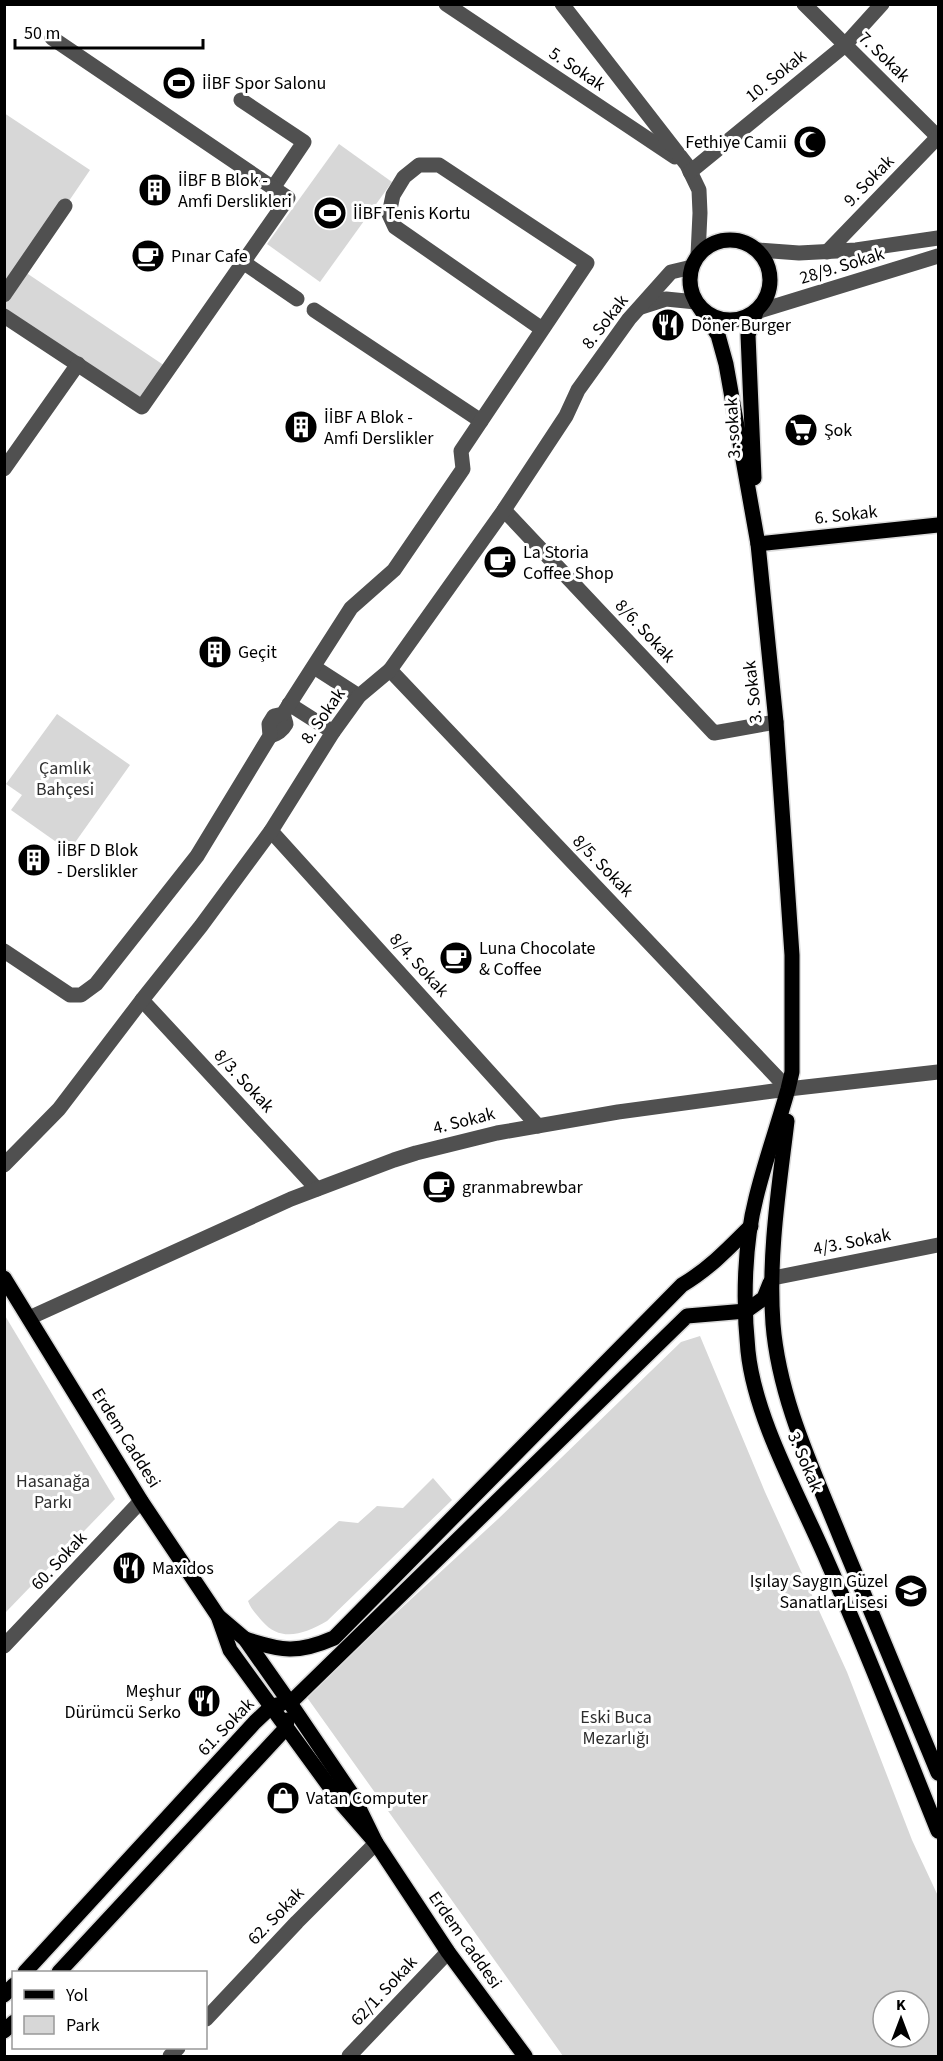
<svg xmlns="http://www.w3.org/2000/svg" width="943" height="2061" viewBox="0 0 943 2061" font-family="'Source Sans 3',sans-serif">
	<rect width="100%" height="100%" fill="#fff"/>
	<g fill="#d7d7d7" fill-rule="evenodd">
		<path d="M4,113L90,170L22,270L168,368L142,407L5,316Z"/>
		<path d="M339,144L392,182L320,282L267,244Z"/>
		<path d="M57,714L130,765L69,851L11,810L22,795L6,784Z"/>
		<path d="M4,1314L115,1499L5,1613H4Z"/>
		<path d="M700,1336L765,1492L847,1672L912,1840L938,1896V2056H563L306,1696L498,1519L681,1342ZM883,2001H919V2037H883Z"/>
		<path d="M433,1478L452,1500L327,1621C304,1634 281,1643 262,1621C256,1614 251,1609 248,1601L339,1521L358,1523L377,1506L403,1508Z"/>
	</g>
	<g fill="none" stroke-linecap="round" stroke-linejoin="round">
		<defs>
			<g id="major">
				<circle cx="730" cy="280" r="40"/>
				<path d="M696,302L718,335L726,364L758,544L776,722L792,955V1072L788,1089C778,1125 765,1161 756,1198C744,1245 743,1303 748,1351C755,1420 801,1499 828,1563C867,1651 902,1742 938,1831"/>
				<path d="M754,478L748,335L756,312"/>
				<path d="M758,544L938,525"/>
				<path d="M787,1121C779,1188 768,1256 773,1324C779,1399 813,1469 841,1539C874,1617 906,1695 938,1773"/>
				<path d="M4,1278L141,1501L218,1616L230,1650L343,1805L376,1843"/>
				<path d="M218,1616L245,1639L290,1703L353,1796L376,1843L448,1952L525,2056"/>
				<path d="M245,1639C282,1651 297,1654 334,1638L682,1285C709,1269 729,1248 751,1226"/>
				<path d="M290,1703L687,1316L746,1311L764,1298L770,1283"/>
				<path d="M25,1972L255,1722L272,1706L281,1704"/>
				<path d="M59,1972L286,1728L287,1720"/>
				<path d="M4,1995L14,1985"/>
				<path d="M4,2031L14,2022"/>
			</g>
		</defs>
		<use href="#major" stroke="#dbdbdb" stroke-width="18"/>
		<g stroke="#505050" stroke-width="15">
			<path d="M446,4L675,157"/>
			<path d="M562,4L687,165L699,190L700,213L698,255"/>
			<path d="M804,4L938,137"/>
			<path d="M241,100L304,142L273,188"/>
			<path d="M690,172L844,46L882,4"/>
			<path d="M758,250L799,253L856,250L938,238"/>
			<path d="M827,252L938,137"/>
			<path d="M243,262L297,299"/>
			<path d="M4,295L65,206"/>
			<path d="M641,307L666,299L696,302"/>
			<path d="M314,310L481,421"/>
			<path d="M756,312L938,256"/>
			<path d="M4,316L142,407L288,198L52,38"/>
			<path d="M4,469L78,364"/>
			<path d="M504,510L714,733L776,722"/>
			<path d="M314,667L359,696"/>
			<path d="M390,670L788,1089"/>
			<path d="M289,704L333,732"/>
			<path d="M270,736C278,733 282,731 286,724L283,714"/>
			<path d="M271,831L538,1126"/>
			<path d="M4,951L70,995H81L96,984L197,856L270,736L269,724L274,716L283,714L351,608L394,570L463,469L461,451L587,263L439,165H419L404,177L393,195L389,214L395,227L542,329"/>
			<path d="M142,1000L317,1189"/>
			<path d="M4,1165L59,1109L142,1000L201,926L271,831L333,732L359,696L390,670L504,510L566,416L578,390L629,319L671,272L692,267"/>
			<path d="M773,1278L938,1245"/>
			<path d="M29,1318L291,1199L394,1160L416,1153L497,1133L618,1112L788,1089L938,1072"/>
			<path d="M4,1646L141,1501"/>
			<path d="M206,2019L297,1922L376,1843"/>
			<path d="M170,2056L178,2048"/>
			<path d="M349,2056L448,1952"/>
		</g>
		<use href="#major" stroke="#000" stroke-width="15"/>
	</g>
	<defs>
		<symbol id="stadium-disc" viewBox="-11 -11 22 22"><circle r="9.5" fill="#000" stroke="#fff"/><path d="M0-5a6.5 5 0 1 0 0 10a6.5 5 0 1 0 0-10ZM-3.5-1.8h7v3.6h-7Z" fill="#fff"/></symbol>
		<symbol id="mosque-disc" viewBox="-11 -11 22 22"><circle r="9.5" fill="#000" stroke="#fff"/><path d="M3.5-4.9A6 6 0 1 0 3.5 4.9A5 5 0 1 1 3.5-4.9Z" fill="#fff"/></symbol>
		<symbol id="building-disc" viewBox="-11 -11 22 22"><circle r="9.5" fill="#000" stroke="#fff"/><path d="M-4-6H4V6H1V3H-1V6H-4ZM-2.5-4.3h1.7v1.8h-1.7ZM.8-4.3h1.7v1.8H.8ZM-2.5-1h1.7V.8h-1.7ZM.8-1h1.7V.8H.8Z" fill="#fff"/></symbol>
		<symbol id="cafe-disc" viewBox="-11 -11 22 22"><circle r="9.5" fill="#000" stroke="#fff"/><path d="M-5.5-4.5H6V0H3Q3 3.5 0 3.5H-2.5Q-5.5 3.5-5.5 0ZM3-3.2v2h1.7v-2ZM-6 4.5H4V6H-6Z" fill="#fff"/></symbol>
		<symbol id="restaurant-disc" viewBox="-11 -11 22 22"><circle r="9.5" fill="#000" stroke="#fff"/><path d="M-5-6h1v4h1v-4h1v4h1v-4h1v5L-1.5 .5V6h-2V.5L-5-1ZM5-6V6H3V1.5H1.5Q1.5-4 5-6Z" fill="#fff"/></symbol>
		<symbol id="supermarket-disc" viewBox="-11 -11 22 22"><circle r="9.5" fill="#000" stroke="#fff"/><path d="M-6-5.5h2.5l.6 2H6L4.5 2H-2.5L-4.4-4H-6ZM-1.5 3.2a1.3 1.3 0 1 0 .1 0ZM3 3.2a1.3 1.3 0 1 0 .1 0Z" fill="#fff"/></symbol>
		<symbol id="school-disc" viewBox="-11 -11 22 22"><circle r="9.5" fill="#000" stroke="#fff"/><path d="M0-5L7-2L0 1L-7-2ZM-4 1L0 2.5L4 1V4Q0 6-4 4Z" fill="#fff"/></symbol>
		<symbol id="shop-disc" viewBox="-11 -11 22 22"><circle r="9.5" fill="#000" stroke="#fff"/><path d="M-5-2.5h2.3a2.7 3.5 0 0 1 5.4 0H5L5.5 6h-11ZM-1.5-2.5h3a1.5 2.3 0 0 0-3 0Z" fill="#fff"/></symbol>
	</defs>
	<g fill-rule="evenodd">
		<use href="#stadium-disc" x="160" y="64" width="38" height="38"/>
		<use href="#mosque-disc" x="791" y="123" width="38" height="38"/>
		<use href="#building-disc" x="136" y="171" width="38" height="38"/>
		<use href="#stadium-disc" x="311" y="194" width="38" height="38"/>
		<use href="#cafe-disc" x="129" y="237" width="38" height="38"/>
		<use href="#restaurant-disc" x="649" y="306" width="38" height="38"/>
		<use href="#building-disc" x="282" y="408" width="38" height="38"/>
		<use href="#supermarket-disc" x="782" y="411" width="38" height="38"/>
		<use href="#cafe-disc" x="481" y="543" width="38" height="38"/>
		<use href="#building-disc" x="196" y="633" width="38" height="38"/>
		<use href="#building-disc" x="15" y="841" width="38" height="38"/>
		<use href="#cafe-disc" x="437" y="939" width="38" height="38"/>
		<use href="#cafe-disc" x="420" y="1168" width="38" height="38"/>
		<use href="#restaurant-disc" x="110" y="1549" width="38" height="38"/>
		<use href="#school-disc" x="892" y="1572" width="38" height="38"/>
		<use href="#restaurant-disc" x="185" y="1682" width="38" height="38"/>
		<use href="#shop-disc" x="264" y="1779" width="38" height="38"/>
	</g>
	<g text-anchor="middle" dominant-baseline="central" stroke-width="6" stroke-linejoin="round" paint-order="stroke">
		<g font-size="18" fill="#000" stroke="#fff">
			<text transform="translate(884 57) rotate(44)">7. Sokak</text>
			<text transform="translate(577 69) rotate(34)">5. Sokak</text>
			<text transform="translate(776 76) rotate(-39)">10. Sokak</text>
			<text transform="translate(869 181) rotate(-46)">9. Sokak</text>
			<text transform="translate(842 266) rotate(-17)">28/9. Sokak</text>
			<text transform="translate(605 322) rotate(-52)">8. Sokak</text>
			<text transform="translate(733 428) rotate(-93)">3. sokak</text>
			<text transform="translate(846 515) rotate(-6)">6. Sokak</text>
			<text transform="translate(645 631) rotate(47)">8/6. Sokak</text>
			<text transform="translate(753 692) rotate(-96)">3. Sokak</text>
			<text transform="translate(323 716) rotate(-55)">8. Sokak</text>
			<text transform="translate(603 866) rotate(46)">8/5. Sokak</text>
			<text transform="translate(419 965) rotate(48)">8/4. Sokak</text>
			<text transform="translate(244 1081) rotate(47)">8/3. Sokak</text>
			<text transform="translate(464 1121) rotate(-14)">4. Sokak</text>
			<text transform="translate(852 1242) rotate(-11)">4/3. Sokak</text>
			<text transform="translate(126 1438) rotate(58)">Erdem Caddesi</text>
			<text transform="translate(805 1462) rotate(67)">3. Sokak</text>
			<text transform="translate(59 1561) rotate(-47)">60. Sokak</text>
			<text transform="translate(226 1727) rotate(-46)">61. Sokak</text>
			<text transform="translate(276 1916) rotate(-46)">62. Sokak</text>
			<text transform="translate(465 1940) rotate(55)">Erdem Caddesi</text>
			<text transform="translate(384 1991) rotate(-47)">62/1. Sokak</text>
		</g>
		<g font-size="18" fill="#000" stroke="#fff" text-anchor="start">
			<text x="202" y="83">İİBF Spor Salonu</text>
			<text x="787" y="142" text-anchor="end">Fethiye Camii</text>
			<text x="178" y="180">İİBF B Blok -<tspan x="178" dy="21">Amfi Derslikleri</tspan></text>
			<text x="353" y="213">İİBF Tenis Kortu</text>
			<text x="171" y="256">Pınar Cafe</text>
			<text x="691" y="325">Döner Burger</text>
			<text x="324" y="417">İİBF A Blok -<tspan x="324" dy="21">Amfi Derslikler</tspan></text>
			<text x="824" y="430">Şok</text>
			<text x="523" y="552">La Storia<tspan x="523" dy="21">Coffee Shop</tspan></text>
			<text x="238" y="652">Geçit</text>
			<text x="57" y="850">İİBF D Blok<tspan x="57" dy="21">- Derslikler</tspan></text>
			<text x="479" y="948">Luna Chocolate<tspan x="479" dy="21">&amp; Coffee</tspan></text>
			<text x="462" y="1187">granmabrewbar</text>
			<text x="152" y="1568">Maxidos</text>
			<text x="888" y="1581" text-anchor="end">Işılay Saygın Güzel<tspan x="888" dy="21">Sanatlar Lisesi</tspan></text>
			<text x="181" y="1691" text-anchor="end">Meşhur<tspan x="181" dy="21">Dürümcü Serko</tspan></text>
			<text x="306" y="1798">Vatan Computer</text>
		</g>
		<g font-size="18" fill="#2e2e2e" stroke="#fff">
			<text x="65" y="768">Çamlık<tspan x="65" dy="21">Bahçesi</tspan></text>
			<text x="53" y="1481">Hasanağa<tspan x="53" dy="21">Parkı</tspan></text>
			<text x="616" y="1717">Eski Buca<tspan x="616" dy="21">Mezarlığı</tspan></text>
		</g>
	</g>
	<rect width="943" height="2061" fill="none" stroke="#000000" stroke-width="12"/>
	<rect x="12" y="1971" width="195" height="78" fill="#ffffff" stroke="#999999" stroke-width="1.5"/>
	<rect x="24" y="1990" width="30" height="9" fill="#000000" stroke="#999999" stroke-width="1.5"/>
	<text x="66" y="2001" font-size="18" fill="#000000">Yol</text>
	<rect x="24" y="2016" width="30" height="18" fill="#d7d7d7" stroke="#999999" stroke-width="1.5"/>
	<text x="66" y="2031" font-size="18" fill="#000000">Park</text>
	<g transform="translate(901 2019)"><circle r="28" fill="#ffffff" stroke="#999999" stroke-width="1.5"/>
	<path d="M0-4.5L10 22L0 15L-10 22Z" fill="#000000"/>
	<text y="-9" font-size="16" font-weight="bold" text-anchor="middle" fill="#000000">K</text>
	</g>
	<path d="M15 39v9h188v-9" fill="none" stroke="#000000" stroke-width="3"/>
	<text x="24" y="39" font-size="18" fill="#000000" stroke="#ffffff" stroke-width="4.5" paint-order="stroke">50 m</text>
</svg>
